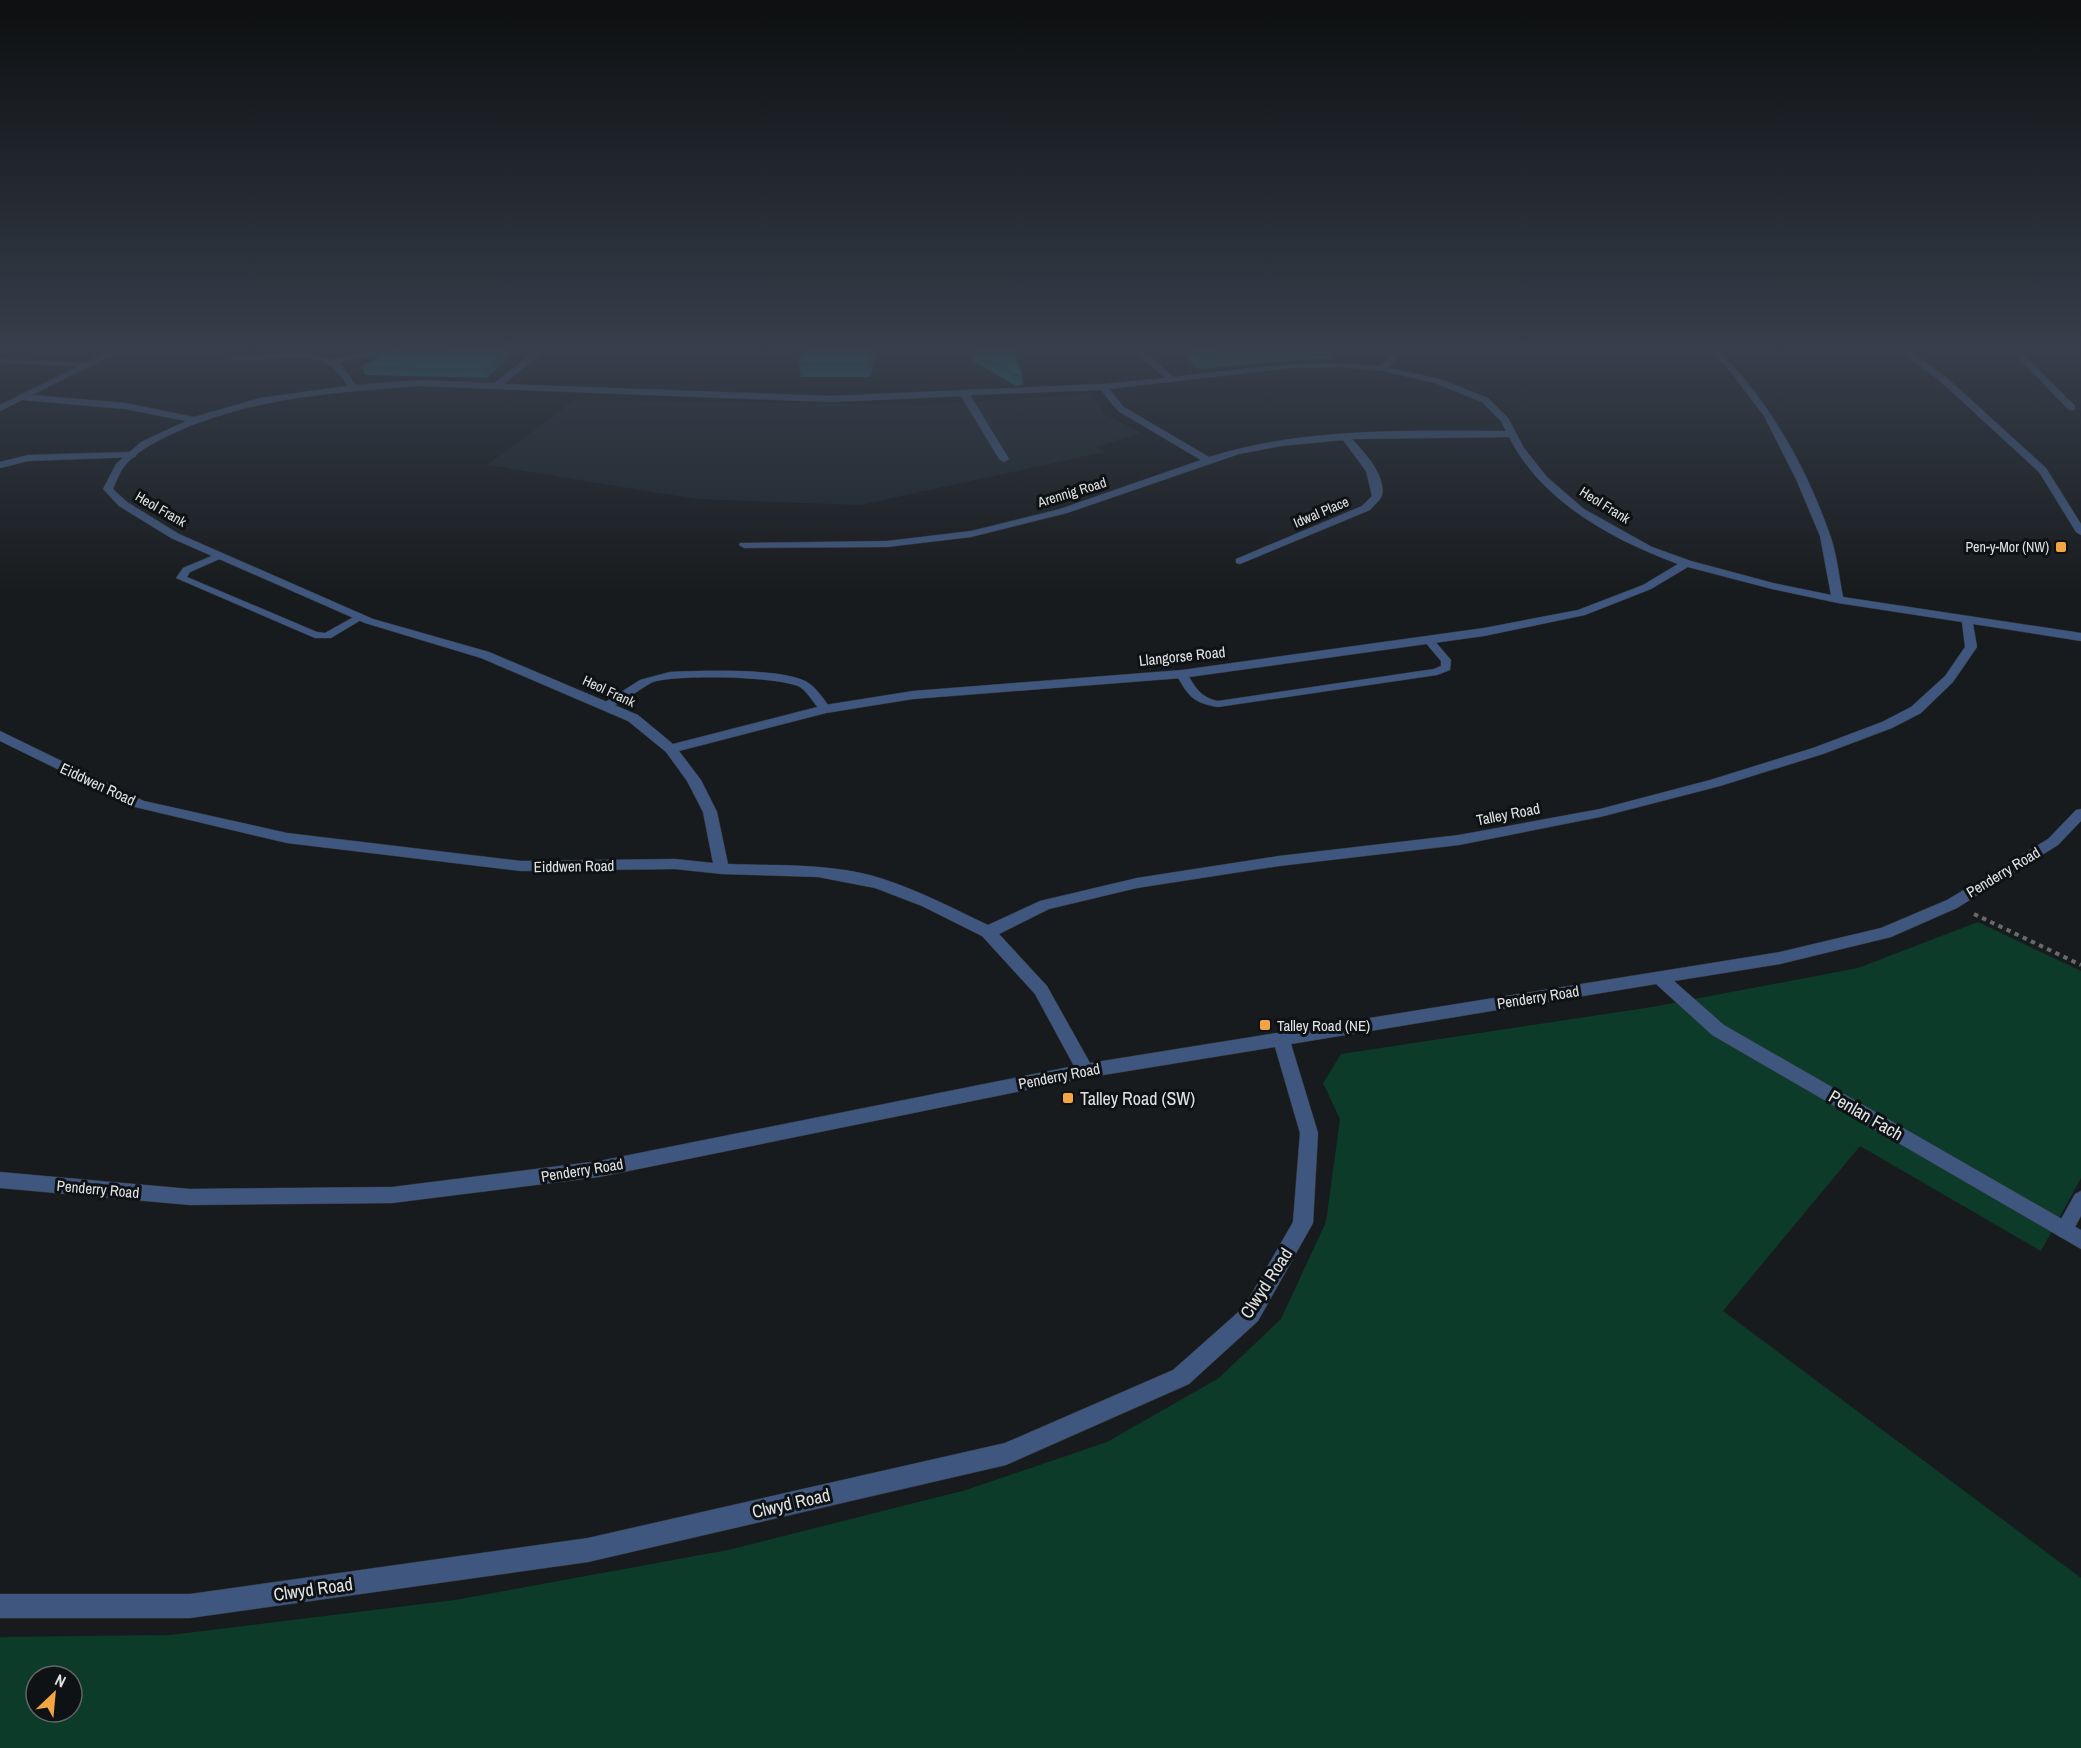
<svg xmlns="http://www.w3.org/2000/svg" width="2081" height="1748" viewBox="0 0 2081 1748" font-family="'Archivo Narrow',sans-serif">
	<rect width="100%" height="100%" fill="#181b1d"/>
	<path fill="#1d262b" d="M1090,394L1105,415L1141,433L1095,447L1105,452L860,505L696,499L487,465L575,400L926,405Z"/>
	<path fill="#0d3b2a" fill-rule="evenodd" d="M1978,922L2081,971V1178L2041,1251L1860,1146L1723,1311L2081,1578V1748H0V1637L170,1635L455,1600L728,1550L966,1490L1107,1442L1219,1378L1281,1319L1326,1222L1340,1119L1323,1083L1341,1054L1652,1007L1858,968ZM36,1676H72V1712H36Z"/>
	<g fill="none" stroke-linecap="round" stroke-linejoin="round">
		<defs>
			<g id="service">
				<path d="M132,452L136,455L135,457L28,461L0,468V462L28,455Z"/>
				<path d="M219,553L222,554V558L190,572L187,577L317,632L325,633L357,615L361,614L366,617L331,638H315L176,578L183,568Z"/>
				<path d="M1429,638L1433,639L1451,660L1450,670L1437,675L1218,707C1193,703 1188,696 1176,674L1182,671L1186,672C1195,686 1199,697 1218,701L1434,669L1441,666V661L1424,641Z"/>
				<path d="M670,672C699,671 787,667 810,684C818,690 825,701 831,709L825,712L821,711C814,704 808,692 800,687C780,676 675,674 653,682C640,688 614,711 601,708L599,706L640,680Z"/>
				<path d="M2081,1191V1216L2070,1236L2064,1238L2058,1236L2055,1230L2075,1194Z"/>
			</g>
			<g id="minor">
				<path d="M539,348H548L504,384L831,396L1103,384L1165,378L1131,348H1140L1174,377C1243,369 1310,359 1380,366L1398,348H1406L1388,368L1440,379L1488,398L1508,418L1524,448L1547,477L1584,509L1652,547L1691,561L1773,583L1831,595L1820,536L1796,479L1764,416L1730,371L1708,348H1716C1768,399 1806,466 1830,535C1837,554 1839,577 1843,597L2081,633V641L1973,624L1977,647L1953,682L1921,713L1892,728L1823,754L1720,786L1600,817L1459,845L1279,866L1137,888L1049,909L999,934L1047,986L1090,1063L1780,952L1881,928L1947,900L2048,839L2076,810L2081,809V821L2058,845L1957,908L1891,937L1780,964L1674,981L1724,1025L2081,1230V1249L1712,1035L1656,984L1291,1044L1318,1133L1313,1223L1258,1321L1189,1384L1006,1465L588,1562L190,1618H0V1594H190L588,1538L1005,1443L1173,1370L1244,1307L1293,1222L1300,1133L1275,1047L1085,1078L599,1177L392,1203L190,1205L0,1188V1172L190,1189L392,1187L599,1161L1074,1066L1035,994L982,936L922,906L875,888L818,877L722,874L675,869L521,871L287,843L135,807L0,741V731L144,801L287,833L521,861L675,859L713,863L703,812L687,781L666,752L628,721L481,658L365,623L171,538L119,506L103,489L116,464L141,442L186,421L125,409L22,400L18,397L22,394L125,403L194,417L260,398L348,386C319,337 276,365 232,360L231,358L235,356L299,352L332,359L374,351L403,353H406V357L374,355L339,362L356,385L419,380L494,383ZM1343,367L1382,371L1435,383L1482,402L1501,421L1506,431C1408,431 1305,427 1209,457L1124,407L1109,389L1290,368ZM419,386L831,402L961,396L999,459L1004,462L1009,459L970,395L1101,390L1118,411L1201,460L1060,509L971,531L887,541L740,543L739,545L744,548L887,547L971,537L1067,513L1239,454L1281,446L1343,440L1366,471L1372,496L1362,506L1236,559V563L1240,564L1370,510C1373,506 1381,500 1382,495C1386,475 1364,452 1352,439L1509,437C1542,502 1613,540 1678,564L1643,585L1578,610L1484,628L1182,670L913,691L825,705L673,744L638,715L489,652L373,619L179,534L127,502L113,489C116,482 119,474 123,468C135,452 155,442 172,434C249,398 335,392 419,386ZM1688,567L1772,589L1838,603L1962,622L1965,647L1945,676L1911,707L1882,722L1813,748L1710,780L1600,809L1459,835L1279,856L1137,878L1040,901L988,925C954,909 920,891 883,879C834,863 779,866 728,864L717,812L701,780L679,751L826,713L913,699L1182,678L1484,636L1585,615L1651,589Z"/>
				<path d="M1897,348H1906L1946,377L2046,468L2081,524V535L2076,532L2039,472L1940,381Z"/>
				<path d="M2009,348H2017L2075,406V410H2069Z"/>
				<path d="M0,359L90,363L94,365L90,367L0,363Z"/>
			</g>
			<path id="tertiary" d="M116,348H126L0,411V405Z"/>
		</defs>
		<use href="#service" stroke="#343739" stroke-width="1"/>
		<use href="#minor" stroke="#343739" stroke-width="1"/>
		<use href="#tertiary" stroke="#343739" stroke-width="1"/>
		<path stroke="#67696b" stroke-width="4" stroke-dasharray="4.5 4.5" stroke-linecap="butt" d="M1974,914L2081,965"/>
		<use href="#service" fill="#3f577f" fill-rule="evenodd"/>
		<use href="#minor" fill="#3f577f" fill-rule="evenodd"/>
		<use href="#tertiary" fill="#3f577f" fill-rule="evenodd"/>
	</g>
	<g fill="#0b7e7f">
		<path d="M383,348H518L487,378L365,375L362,367L447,353L383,349Z"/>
		<path d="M751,348H880L870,377H801L799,363L805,351Z"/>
		<path d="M969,348H1013L1022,375L1023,385L1016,386L973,361Z"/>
		<path d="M1178,348H1336L1334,359H1308L1198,369Z"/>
	</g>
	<g fill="#096668">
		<path d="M508,348H518L487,378L484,370Z"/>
		<path d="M874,348H880L870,377L868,364Z"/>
		<path d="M1261,348H1309L1308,359L1198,369L1199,353Z"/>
	</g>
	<g fill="#0d9294" stroke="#096668" stroke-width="1.5">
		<path d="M446,348H508L484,370L362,367L388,350L447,353Z"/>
		<path d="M806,348H874L868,364L799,363Z"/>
		<path d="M972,348H1013L1022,375H1016L973,351Z"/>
		<path d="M1194,348H1261L1199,353Z"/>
	</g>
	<linearGradient id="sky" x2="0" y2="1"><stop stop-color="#0d0f10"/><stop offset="0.59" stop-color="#373f4c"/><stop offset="1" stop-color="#373f4c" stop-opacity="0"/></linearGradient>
	<rect width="2081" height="593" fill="url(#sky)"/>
	<g fill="#f2a542" stroke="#0f1214" stroke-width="2">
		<rect x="2055" y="541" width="12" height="12" rx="3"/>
		<rect x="1259" y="1019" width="12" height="12" rx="3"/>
		<rect x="1062" y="1092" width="12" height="12" rx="3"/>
	</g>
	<g text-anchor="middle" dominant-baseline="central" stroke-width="6" stroke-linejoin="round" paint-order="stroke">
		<g font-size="14" fill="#e0e2e4" stroke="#0f1214">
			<text transform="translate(1072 492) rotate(-17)">Arennig Road</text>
			<text transform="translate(1605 505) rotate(32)">Heol Frank</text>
			<text transform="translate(161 509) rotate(30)">Heol Frank</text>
			<text transform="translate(1321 512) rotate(-23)">Idwal Place</text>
			<text transform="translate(609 691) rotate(25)">Heol Frank</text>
		</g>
		<g font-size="14" fill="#e0e2e4" stroke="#0f1214" text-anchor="end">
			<text x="2049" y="547">Pen-y-Mor (NW)</text>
		</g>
		<g font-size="15" fill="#e0e2e4" stroke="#0f1214">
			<text transform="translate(1182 656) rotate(-6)">Llangorse Road</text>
			<text transform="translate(98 784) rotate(25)">Eiddwen Road</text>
			<text transform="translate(1508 814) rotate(-11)">Talley Road</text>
			<text transform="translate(574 866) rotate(-1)">Eiddwen Road</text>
			<text transform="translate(2003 872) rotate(-31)">Penderry Road</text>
			<text transform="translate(1538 997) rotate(-9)">Penderry Road</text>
			<text transform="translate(1059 1076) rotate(-11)">Penderry Road</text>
			<text transform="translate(582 1170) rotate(-9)">Penderry Road</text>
			<text transform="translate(98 1189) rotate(5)">Penderry Road</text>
		</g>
		<g font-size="15" fill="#e0e2e4" stroke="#0f1214" text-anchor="start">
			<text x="1277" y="1025">Talley Road (NE)</text>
		</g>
		<g font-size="18" fill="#e0e2e4" stroke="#0f1214" text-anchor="start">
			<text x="1080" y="1098">Talley Road (SW)</text>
		</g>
		<g font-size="18" fill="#e0e2e4" stroke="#0f1214">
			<text transform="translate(1866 1115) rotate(30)">Penlan Fach</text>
			<text transform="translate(1266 1283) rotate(-57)">Clwyd Road</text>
			<text transform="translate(791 1503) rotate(-13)">Clwyd Road</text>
			<text transform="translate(313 1589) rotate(-8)">Clwyd Road</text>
		</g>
	</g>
	<g transform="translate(54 1694) rotate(26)"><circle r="28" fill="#0f1214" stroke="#636567" stroke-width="1.5"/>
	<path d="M0-4.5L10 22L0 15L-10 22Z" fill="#f2a542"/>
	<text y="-9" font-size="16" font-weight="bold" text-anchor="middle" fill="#e0e2e4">N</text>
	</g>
</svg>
